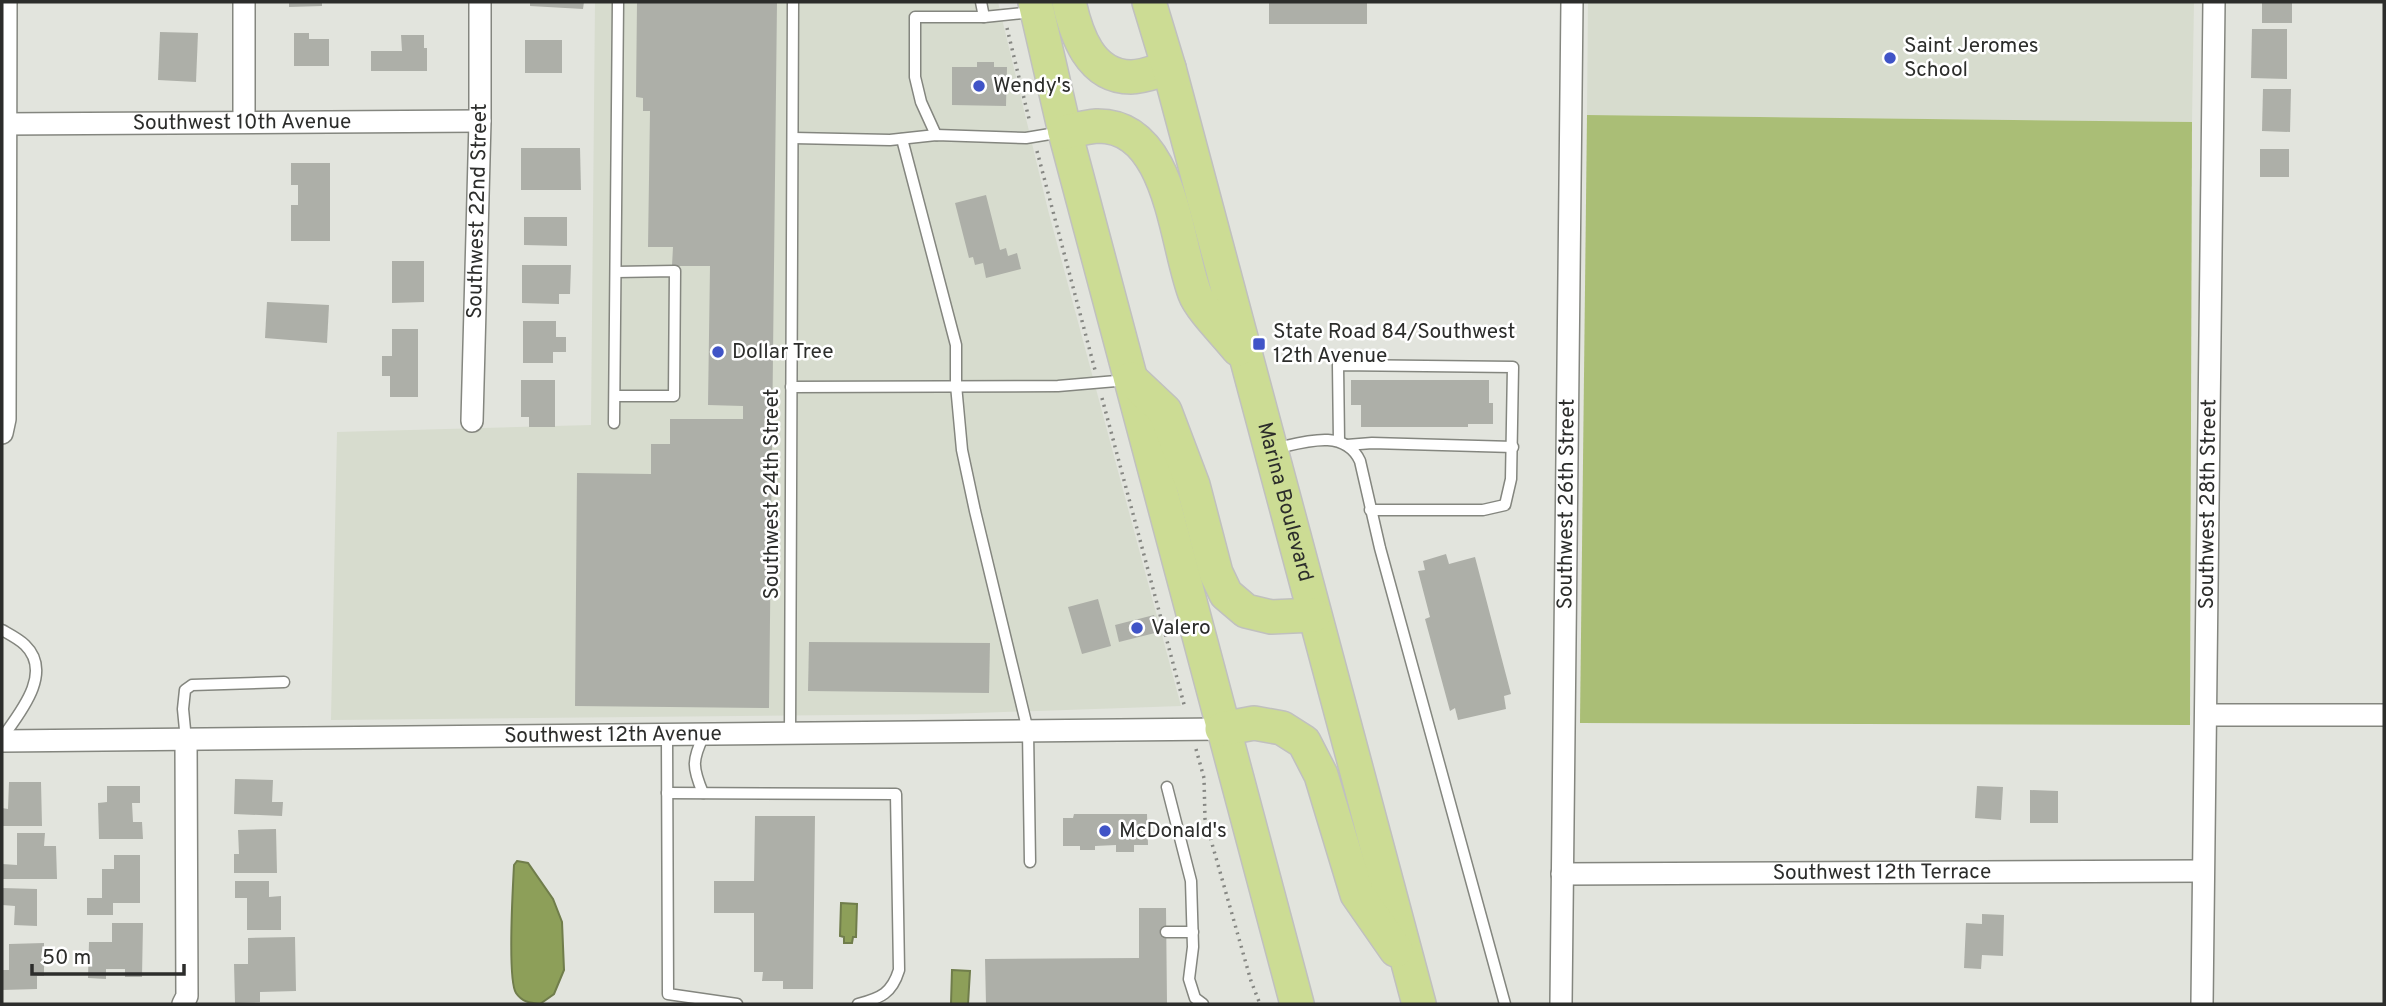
<svg xmlns="http://www.w3.org/2000/svg" width="2386" height="1006" viewBox="0 0 2386 1006" font-family="Overpass,sans-serif">
	<rect width="100%" height="100%" fill="#e2e4dd"/>
	<g fill="#d7dcce">
		<path d="M595,2H998L1048,210L1181,706L947,714L331,720L337,432L591,425Z"/>
		<path d="M1588,2H2194L2192,122L1587,115Z"/>
	</g>
	<path fill="#aabe76" d="M1587,115L2192,122L2190,725L1580,723Z"/>
	<g fill="#8d9f59" stroke="#707d4b" stroke-width="2">
		<path d="M517,861L528,863L553,899L562,922L564,970L554,994L540,1004C530,1003 522,1002 516,993C507,979 513,887 514,865Z"/>
		<path d="M841,903L857,904L856,937H853L852,943H844V937L840,936Z"/>
		<path d="M952,970L970,971L968,1004H951Z"/>
	</g>
	<g fill="#adafa8">
		<path d="M289,2H322V6L289,7Z"/>
		<path d="M530,2H584L583,9L530,6Z"/>
		<path d="M637,2H777L769,708L575,706L577,473L651,474V444H670V419H743V406L708,405L710,266H672L673,247H648L650,111H643V98L636,97Z"/>
		<rect x="1269" y="2" width="98" height="22"/>
		<rect x="2262" y="2" width="30" height="21"/>
		<path d="M2252,29H2287V79L2251,78Z"/>
		<path d="M160,32L198,33L196,82L158,80Z"/>
		<path d="M294,33H309V39H329V66H294Z"/>
		<path d="M401,35H424V48H427V71H371V51H402Z"/>
		<rect x="525" y="40" width="37" height="33"/>
		<path d="M977,62H994V67H1007L1006,106L952,105V67H977Z"/>
		<path d="M2263,89H2291L2290,132L2262,131Z"/>
		<path d="M521,148H580L581,190H521Z"/>
		<rect x="2260" y="149" width="29" height="28"/>
		<path d="M291,163H330V241H291V205H298V185H291Z"/>
		<path d="M986,195L1000,250L1006,248L1008,256L1017,253L1021,269L986,278L983,263L975,265L973,257L969,258L955,203Z"/>
		<path d="M524,217H567V246L524,245Z"/>
		<path d="M392,261H424V302L392,303Z"/>
		<path d="M522,265H571L570,294H559V304L522,303Z"/>
		<path d="M267,302L329,305L327,343L265,338Z"/>
		<path d="M523,321H556V337H566V352H553V363H523Z"/>
		<path d="M392,329H418V397H390V376H382V356H392Z"/>
		<path d="M521,380H555V427H529V417H521Z"/>
		<path d="M1351,380H1489V403H1493V424H1468V427H1361V405H1351Z"/>
		<path d="M1446,554L1449,564L1475,557L1511,694L1504,696L1506,709L1458,720L1455,708L1450,711L1425,619L1430,617L1418,571L1425,570L1423,561Z"/>
		<path d="M1098,599L1111,646L1082,654L1068,607Z"/>
		<path d="M1154,615L1159,632L1119,642L1115,625Z"/>
		<path d="M809,642L990,643L989,693L808,691Z"/>
		<path d="M235,779L273,780L272,802H283L282,816L234,814Z"/>
		<path d="M9,782H41L42,826H2V808L8,809Z"/>
		<path d="M107,786H140V803H132L133,822H142L143,839H99L98,803L107,802Z"/>
		<path d="M1977,786L2003,787L2001,820L1975,818Z"/>
		<path d="M2030,790L2058,791V823H2030Z"/>
		<path d="M1074,814H1147L1148,845H1134V852H1116V845L1095,846V850H1080V846H1063V818H1073Z"/>
		<path d="M755,816H815L813,989H783V981H762L763,972H754V913H714V881H754Z"/>
		<path d="M276,829L277,873H234V854H239L238,830Z"/>
		<path d="M17,833H45L44,846H56L57,879H2V864L17,865Z"/>
		<path d="M114,855H140V903H113V915H87V898H102V869H114Z"/>
		<path d="M235,881H269V897L281,896V930H247V898H235Z"/>
		<path d="M2,888L37,889V926L14,925L15,906L2,905Z"/>
		<path d="M1139,908H1166L1167,1004H986L985,959L1139,958Z"/>
		<path d="M1982,914L2004,915L2003,956L1982,955L1981,969L1964,968L1966,923L1982,924Z"/>
		<path d="M112,923H143L142,977H125V969H106V979L88,978L89,942H112Z"/>
		<path d="M295,937L296,991L260,992V1002L235,1003L234,964H248V938Z"/>
		<path d="M44,943V976H37V989L2,990V970H9V944Z"/>
	</g>
	<g fill="none" stroke-linecap="round" stroke-linejoin="round">
		<defs>
			<g id="service">
				<path d="M981,2L984,17"/>
				<path d="M936,135L921,102L915,77V17H984L1032,12"/>
				<path d="M793,138L890,140L936,135L1026,138L1062,132"/>
				<path d="M902,139L956,345V385L962,450L975,511L1028,731L1030,862"/>
				<path d="M791,387L1058,386L1128,380"/>
				<path d="M615,396H674L675,271L616,272"/>
				<path d="M614,423L618,2"/>
				<path d="M1339,441L1338,365L1513,367L1511,479L1505,505L1483,510H1370"/>
				<path d="M1347,445L1372,443L1513,447"/>
				<path d="M1273,449C1302,443 1344,427 1360,461L1380,548L1505,1004"/>
				<path d="M2,630C9,634 19,639 25,645C54,673 19,714 2,738"/>
				<path d="M790,734L793,2"/>
				<path d="M667,735L668,994L737,1004"/>
				<path d="M186,740L183,709L185,690L192,685L284,682"/>
				<path d="M1167,787L1191,881L1193,947L1189,979L1195,998L1203,1004"/>
				<path d="M667,793L896,794L899,970C892,993 881,998 858,1004"/>
				<path d="M703,793C692,767 692,760 704,735"/>
				<path d="M1166,932H1193"/>
			</g>
			<g id="minor">
				<path d="M244,121V2"/>
				<path id="s1" d="M2,124L480,121"/>
				<path id="s2" d="M472,421L480,121V2"/>
				<path d="M2,433L5,419L6,2"/>
				<path d="M2206,715H2384"/>
				<path id="s3" d="M2,741L1222,729"/>
				<path id="s4" d="M1562,874L2203,871"/>
				<path d="M183,1004L187,996L186,740"/>
				<path id="s5" d="M1561,1004L1572,2"/>
				<path id="s6" d="M2202,1004L2214,2"/>
			</g>
			<g id="primary">
				<path d="M1035,2L1065,132L1297,1004"/>
				<path d="M1069,2C1076,34 1090,77 1131,77C1143,77 1157,71 1169,68"/>
				<path id="s7" d="M1149,2L1169,68L1419,1004"/>
				<path d="M1065,132C1075,130 1086,127 1097,126C1172,125 1175,242 1195,294C1200,308 1227,335 1238,349"/>
				<path d="M1131,379L1165,411L1193,485L1216,573L1226,594L1246,611L1271,617L1314,615"/>
				<path d="M1222,729L1254,723L1282,728L1304,742L1321,775L1357,894L1396,950"/>
			</g>
		</defs>
		<use href="#service" stroke="#84867f" stroke-width="13"/>
		<use href="#minor" stroke="#84867f" stroke-width="24"/>
		<use href="#primary" stroke="#c0c0bf" stroke-width="36"/>
		<g stroke="#868783" stroke-width="3.5" stroke-dasharray="2 5" stroke-linecap="butt">
			<path d="M1007,28L1030,123"/>
			<path d="M1037,151L1095,370"/>
			<path d="M1102,398L1185,708"/>
			<path d="M1196,749L1204,778L1205,819L1251,981L1260,1004"/>
		</g>
		<use href="#service" stroke="#fff" stroke-width="10"/>
		<use href="#minor" stroke="#fff" stroke-width="21"/>
		<use href="#primary" stroke="#ccdc94" stroke-width="33"/>
	</g>
	<g fill="#4054c7" stroke="#fff" stroke-width="2.5">
		<circle cx="1890" cy="58" r="7"/>
		<circle cx="979" cy="86" r="7"/>
		<rect x="1252" y="337" width="14" height="14" rx="3.5"/>
		<circle cx="718" cy="352" r="7"/>
		<circle cx="1137" cy="628" r="7"/>
		<circle cx="1105" cy="831" r="7"/>
	</g>
	<g text-anchor="middle" dominant-baseline="central" stroke-width="5" stroke-linejoin="round" paint-order="stroke">
		<g font-size="21" fill="#2c2d2b" stroke="#fff" text-anchor="start">
			<text x="1904" y="46">Saint Jeromes<tspan x="1904" dy="24">School</tspan></text>
			<text x="993" y="86">Wendy's</text>
			<text x="1273" y="332">State Road 84/Southwest<tspan x="1273" dy="24">12th Avenue</tspan></text>
			<text x="732" y="352">Dollar Tree</text>
			<text x="1151" y="628">Valero</text>
			<text x="1119" y="831">McDonald's</text>
		</g>
		<g font-size="21" fill="#2c2d2b" stroke="#fff">
			<text stroke="none"><textPath href="#s1" startOffset="240">Southwest 10th Avenue</textPath></text>
			<text stroke="none"><textPath href="#s2" startOffset="210">Southwest 22nd Street</textPath></text>
			<text transform="translate(772 494) rotate(-90)">Southwest 24th Street</text>
			<text stroke="none"><textPath href="#s7" startOffset="518">Marina Boulevard</textPath></text>
			<text stroke="none"><textPath href="#s5" startOffset="500">Southwest 26th Street</textPath></text>
			<text stroke="none"><textPath href="#s6" startOffset="500">Southwest 28th Street</textPath></text>
			<text stroke="none"><textPath href="#s3" startOffset="611">Southwest 12th Avenue</textPath></text>
			<text stroke="none"><textPath href="#s4" startOffset="320">Southwest 12th Terrace</textPath></text>
		</g>
	</g>
	<rect width="2386" height="1006" fill="none" stroke="#2c2d2b" stroke-width="7"/>
	<path d="M32 964v10h152v-10" fill="none" stroke="#2c2d2b" stroke-width="3.5"/>
	<text x="42" y="964" font-size="21" fill="#2c2d2b" stroke="#ffffff" stroke-width="5" paint-order="stroke">50 m</text>
</svg>
